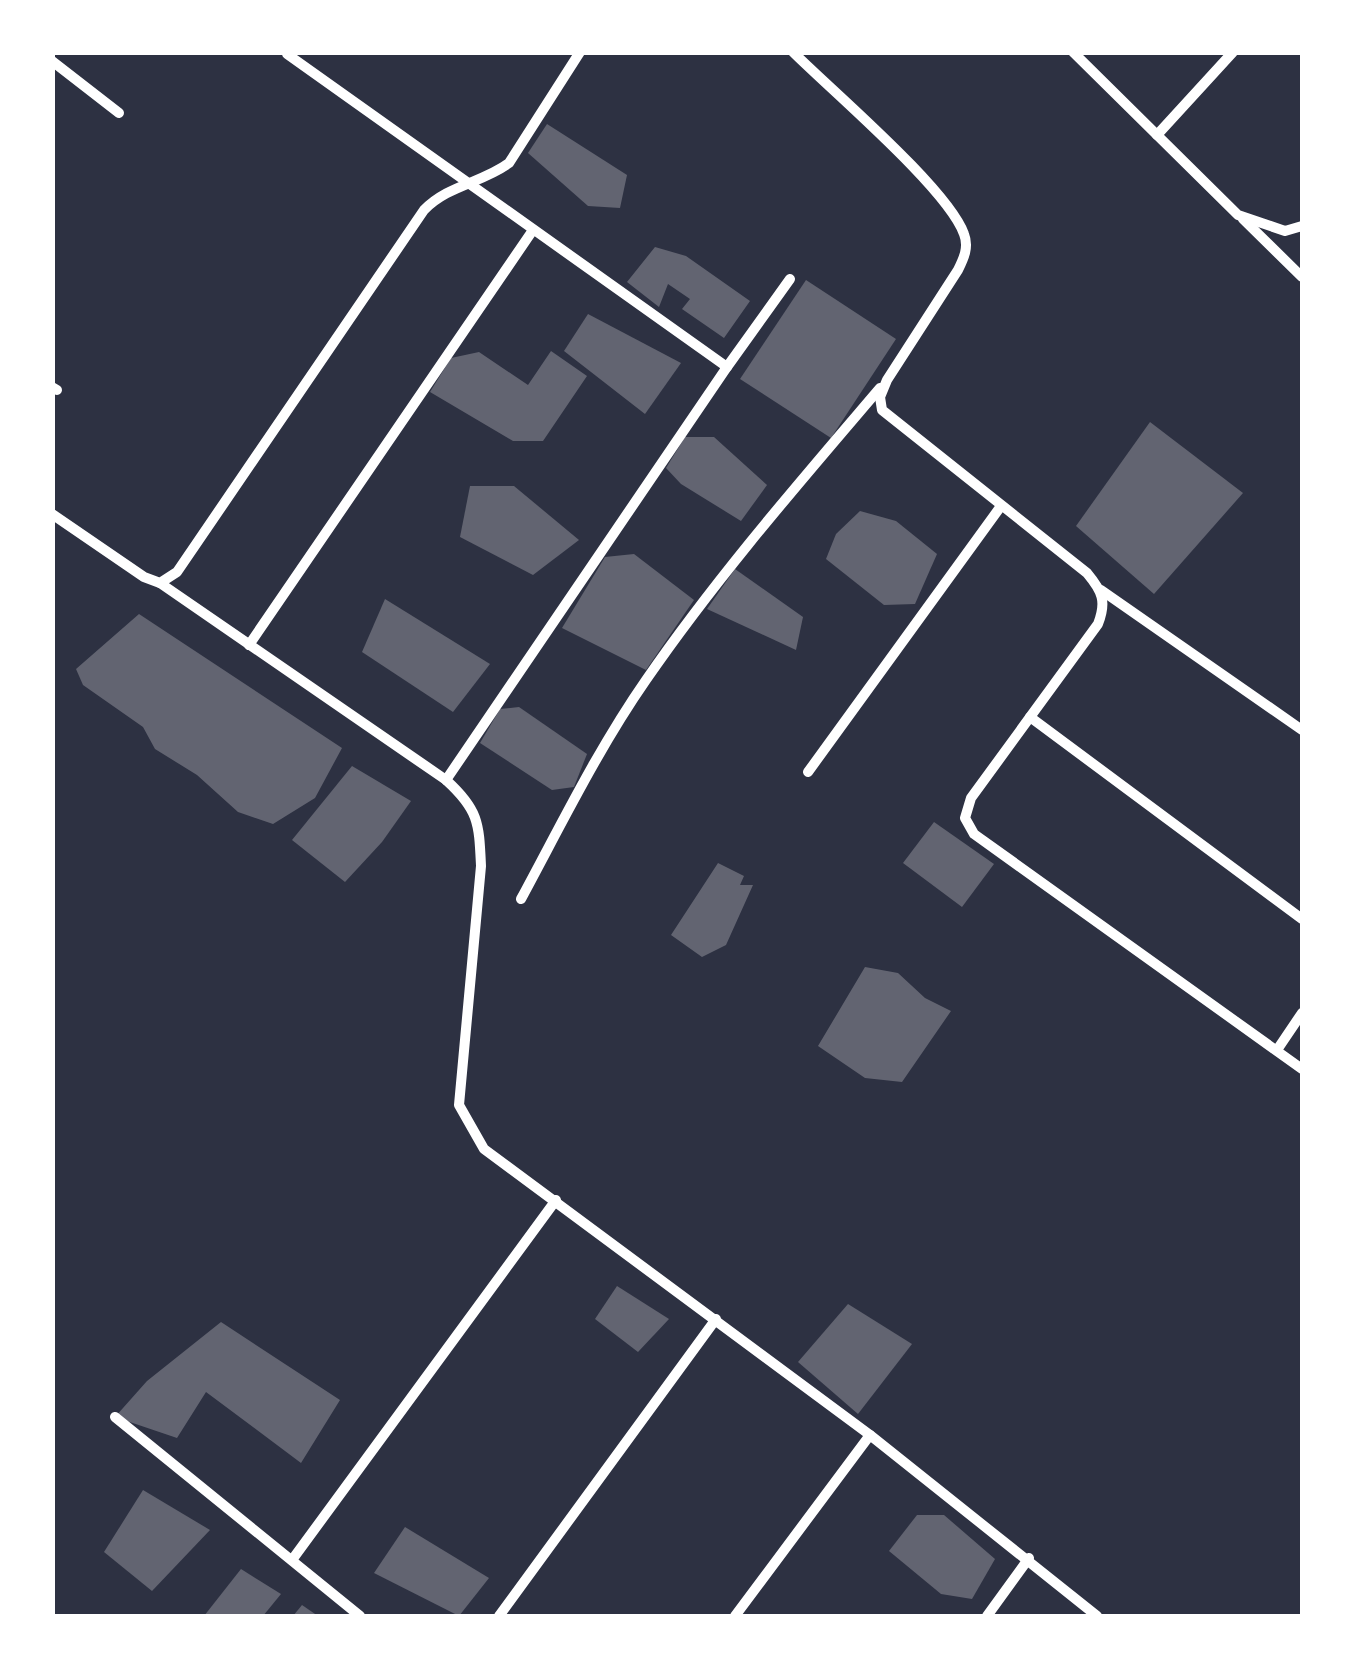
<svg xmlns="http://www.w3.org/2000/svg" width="1355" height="1669" viewBox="0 0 1355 1669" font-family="'IBM Plex Sans',sans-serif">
	<rect width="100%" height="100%" fill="#2d3142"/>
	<g fill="#626471">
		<path d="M547,124L627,175L620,208L588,206L528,153Z"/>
		<path d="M655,247L686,256L750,301L724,338L682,309L690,299L668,284L659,307L627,282Z"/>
		<path d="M806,280L896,339L831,438L740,379Z"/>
		<path d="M588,314L681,363L645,414L564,351Z"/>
		<path d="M551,351L587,376L543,441H513L430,392L451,358L479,352L528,385Z"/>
		<path d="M1150,422L1243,493L1154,594L1076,526Z"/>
		<path d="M685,437H714L767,485L741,521L681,484L666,468Z"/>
		<path d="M470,486H514L579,540L533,575L460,537Z"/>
		<path d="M860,511L896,521L937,554L915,604L884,605L826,559L836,534Z"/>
		<path d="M634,554L694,600L646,670L562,628L605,557Z"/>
		<path d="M735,569L803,617L796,650L707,609Z"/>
		<path d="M385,599L490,664L453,712L362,652Z"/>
		<path d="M139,614L342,748L315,798L273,824L238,812L197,775L155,749L143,727L83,685L76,669Z"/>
		<path d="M519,707L587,754L574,787L552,790L480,743L500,709Z"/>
		<path d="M352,766L411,801L382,842L345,882L292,840Z"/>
		<path d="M934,822L994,864L962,907L903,863Z"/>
		<path d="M718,863L744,876L740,885H753L726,945L702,957L671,935Z"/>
		<path d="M865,967L898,973L925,998L951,1011L902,1082L865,1078L818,1046Z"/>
		<path d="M617,1286L669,1319L638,1352L595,1319Z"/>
		<path d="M848,1304L912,1344L858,1414L798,1362Z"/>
		<path d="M221,1322L340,1400L301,1463L206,1392L177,1438L115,1417L147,1381Z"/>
		<path d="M143,1490L210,1530L152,1591L104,1552Z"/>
		<path d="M917,1515H944L995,1559L972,1599L941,1594L889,1551Z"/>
		<path d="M405,1527L489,1578L459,1616L374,1573Z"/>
		<path d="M241,1569L281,1594L263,1616H204Z"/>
		<path d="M302,1605L318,1616H293Z"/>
	</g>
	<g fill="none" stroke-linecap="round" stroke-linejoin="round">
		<g stroke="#fff" stroke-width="10">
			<path d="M793,52C832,91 948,189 964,234C969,247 964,258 958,270L887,380L880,397L882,410L1087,573C1102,591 1107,601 1098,624L971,798L965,818L974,834L1302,1069"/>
			<path d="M1073,52L1238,215L1285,231L1302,226"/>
			<path d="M287,54L727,367L446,780"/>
			<path d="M52,61L119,113"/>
			<path d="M1157,135L1233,52"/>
			<path d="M1243,219L1302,277"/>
			<path d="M727,367L790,279"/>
			<path d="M52,387L57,390"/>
			<path d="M52,514L144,577L160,583L177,572L424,210C448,185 482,183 509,163L580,52"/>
			<path d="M160,583L446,780C479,810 479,823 481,866L459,1105L484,1149L870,1435L1097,1616"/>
			<path d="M1101,590L1302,730"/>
			<path d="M249,645L533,230"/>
			<path d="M1030,717L1302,919"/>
			<path d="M808,772L1001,506"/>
			<path d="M521,899C561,825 598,749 646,680C717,577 799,483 880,388"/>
			<path d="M1277,1050L1302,1013"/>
			<path d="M115,1417L360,1616"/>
			<path d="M292,1560L556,1200"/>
			<path d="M499,1616L716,1319"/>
			<path d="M735,1616L870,1435"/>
			<path d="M987,1616L1029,1558"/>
		</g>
	</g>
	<rect width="1355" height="1669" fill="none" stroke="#ffffff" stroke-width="110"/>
</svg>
